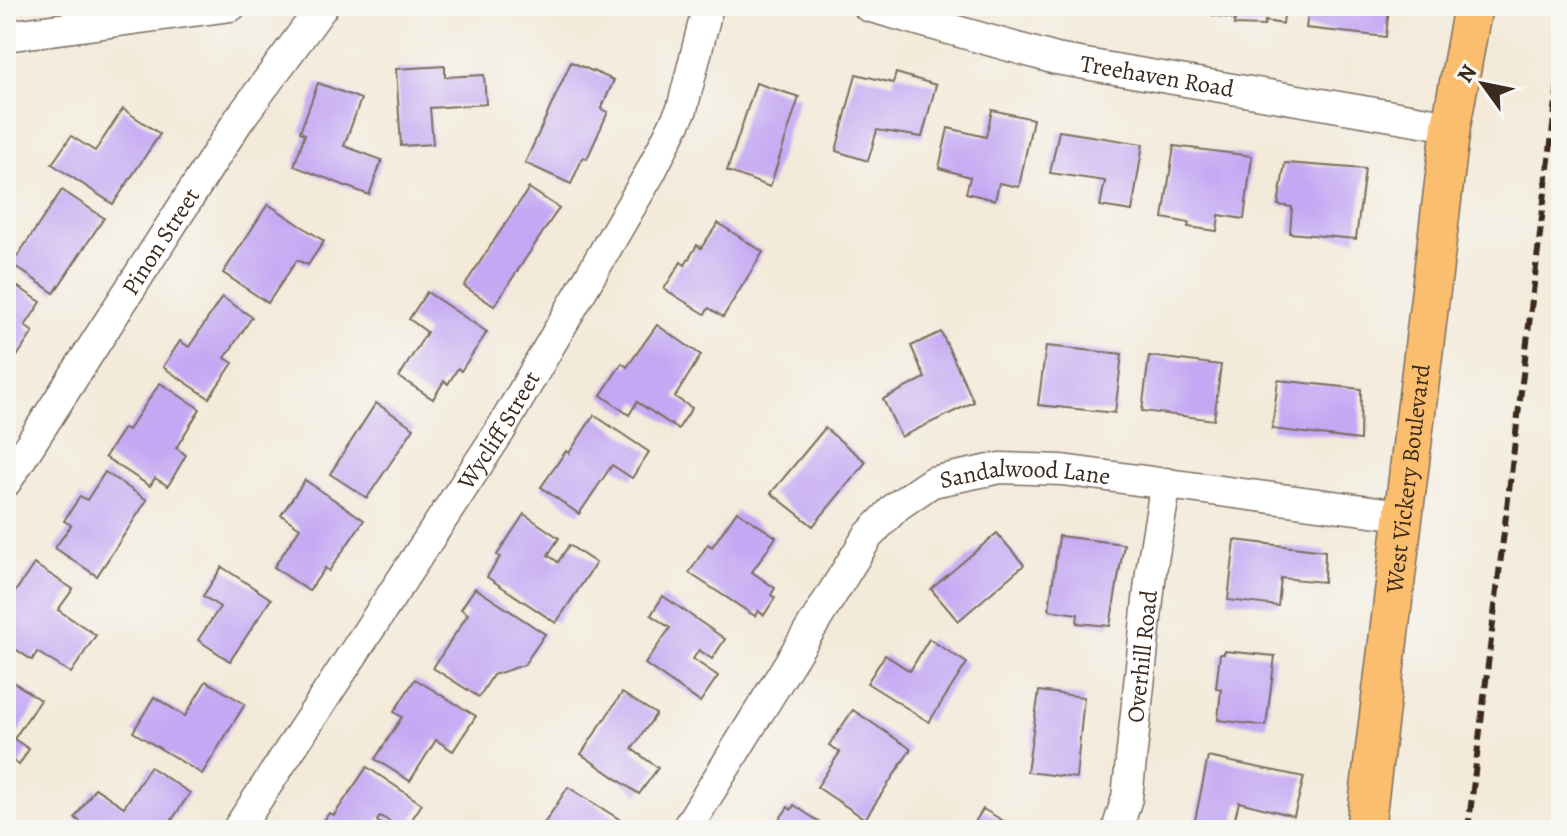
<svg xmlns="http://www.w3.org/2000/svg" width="1567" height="836" viewBox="0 0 1567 836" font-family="Alegreya,serif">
	<rect width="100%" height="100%" fill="#f6f6f2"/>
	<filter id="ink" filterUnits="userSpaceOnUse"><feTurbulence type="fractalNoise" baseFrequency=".0125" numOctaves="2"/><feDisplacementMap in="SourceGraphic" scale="16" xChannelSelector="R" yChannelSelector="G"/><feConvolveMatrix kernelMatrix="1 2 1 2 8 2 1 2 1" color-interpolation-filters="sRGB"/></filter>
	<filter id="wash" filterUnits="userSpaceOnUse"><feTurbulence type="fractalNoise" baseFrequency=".006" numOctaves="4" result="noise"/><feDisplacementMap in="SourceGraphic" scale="32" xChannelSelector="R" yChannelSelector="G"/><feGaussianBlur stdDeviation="1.8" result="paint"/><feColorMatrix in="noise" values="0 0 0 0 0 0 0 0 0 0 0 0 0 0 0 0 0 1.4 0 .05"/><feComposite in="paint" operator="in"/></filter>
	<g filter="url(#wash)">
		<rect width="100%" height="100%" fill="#f3ead9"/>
		<g id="blocks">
			<g fill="#c4a8f3">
				<path d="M1213,6H1285L1283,24L1265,21L1264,26L1234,25L1235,19L1212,15Z"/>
				<path d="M1309,6H1389L1386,37L1306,28Z"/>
				<path d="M571,62L614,80L601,109L608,112L587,159L583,157L571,184L525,163Z"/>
				<path d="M445,66V77L484,75L486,104L430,108L433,144L401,146L396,69Z"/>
				<path d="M896,73L936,85L922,137L877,130L868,161L836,151L856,74L893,83Z"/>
				<path d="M318,83L361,99L344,146L382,160L369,195L294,166L305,134L300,132Z"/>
				<path d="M756,83L799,97L770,187L727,171Z"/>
				<path d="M123,109L160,134L113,204L52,164L71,136L95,151Z"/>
				<path d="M992,110L1033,119L1019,187L999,183L995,200L966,193L970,177L939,168L948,128L986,137Z"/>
				<path d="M1059,131L1143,144L1132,211L1100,206L1105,181L1050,173Z"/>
				<path d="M1174,146L1252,156L1244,219L1219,215L1217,231L1188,227L1189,223L1163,218Z"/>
				<path d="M1285,163L1365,169L1356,239L1290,233L1292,207L1278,205Z"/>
				<path d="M529,188L559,208L494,306L464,286Z"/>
				<path d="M62,190L104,218L54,293L12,264Z"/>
				<path d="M268,204L324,241L308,265L297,260L268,303L223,273Z"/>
				<path d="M718,223L763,252L723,317L709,308L705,314L664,289L681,262L685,265L697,245L701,248Z"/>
				<path d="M6,279L41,302L25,326L33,332L14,361L6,355Z"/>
				<path d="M427,292L487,332L461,371L458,368L448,384L444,381L433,399L399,377L427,332L409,319Z"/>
				<path d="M222,297L252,317L225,358L233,363L209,398L163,367L180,341L189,347Z"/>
				<path d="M657,325L701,355L675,397L692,408L678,429L637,402L629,415L601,395L622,363L627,367Z"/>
				<path d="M941,332L974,402L901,437L883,399L925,378L911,346Z"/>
				<path d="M1046,346L1122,354L1115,413L1038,405Z"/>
				<path d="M1149,356L1221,365L1214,420L1142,411Z"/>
				<path d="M1278,380L1361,389L1360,440L1272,429Z"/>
				<path d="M160,383L200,409L176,448L186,455L168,486L155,478L150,486L105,457L124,428L128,430Z"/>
				<path d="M376,403L414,428L367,498L330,474Z"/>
				<path d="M594,415L649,452L632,478L612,465L579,514L541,487L566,451L569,453Z"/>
				<path d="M825,428L866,462L813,526L771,493Z"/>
				<path d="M105,472L147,500L97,576L55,548L71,525L64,521L80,496L87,500Z"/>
				<path d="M305,480L364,520L329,571L325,568L309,591L274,567L300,528L281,515Z"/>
				<path d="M737,511L776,537L752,572L775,588L771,595L775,598L764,615L758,611L755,616L689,573L708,544L712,547Z"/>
				<path d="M524,514L559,538L548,555L558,562L569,545L596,563L556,623L487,577L500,557L497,555Z"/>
				<path d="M997,533L1024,565L958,621L931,589Z"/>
				<path d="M1059,536L1124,544L1110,626L1077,623L1078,614L1049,610Z"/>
				<path d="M1235,540L1325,551L1324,582L1281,578L1278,606L1228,600Z"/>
				<path d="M34,564L73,589L58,610L96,635L71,673L37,652L32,660L6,643V616L12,607L7,604Z"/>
				<path d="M222,567L271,599L230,661L198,640L220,607L203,596Z"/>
				<path d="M475,588L545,634L524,665L493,675L479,697L433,668L468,614L461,609Z"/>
				<path d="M663,596L725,639L712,659L699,650L693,659L718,676L700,702L645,664L670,628L651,615Z"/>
				<path d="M929,639L967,663L929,722L867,683L885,655L910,671Z"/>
				<path d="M1224,651L1275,656L1266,726L1218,720L1221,689L1216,688L1220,654H1224Z"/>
				<path d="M6,677L40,700L14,739L29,749L19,765L6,756Z"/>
				<path d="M415,679L476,716L453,751L436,740L410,781L375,759L402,717L394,712Z"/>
				<path d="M206,681L245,704L202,774L133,732L154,697L185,716Z"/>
				<path d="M1039,691L1084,697L1076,778L1027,772Z"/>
				<path d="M622,693L656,714L632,749L658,768L639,794L581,754Z"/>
				<path d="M853,710L911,749L865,819L817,787L840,752L829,745Z"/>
				<path d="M1208,757L1304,777L1294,816L1239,802L1232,830H1193Z"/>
				<path d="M150,767L190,793L165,830H93L75,818L95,788L124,807Z"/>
				<path d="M367,767L422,804L405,830L380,816L377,821L390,830H318L329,813L334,815Z"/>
				<path d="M568,787L619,819L612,830H540Z"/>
				<path d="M794,805L831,830H772L788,807L791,810Z"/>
				<path d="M983,809L1019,830H970Z"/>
			</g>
		</g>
	</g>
	<g filter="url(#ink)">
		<use href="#blocks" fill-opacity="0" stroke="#7b6d5f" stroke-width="2"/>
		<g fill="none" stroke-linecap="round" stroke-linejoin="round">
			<defs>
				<g id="minor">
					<path id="s1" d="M868,6L1056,59L1451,126"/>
					<path d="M6,36L231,6"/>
					<path id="s2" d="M6,482L238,121L323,6"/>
					<path id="s3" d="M237,830L500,431L650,173L682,109L708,6"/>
					<path id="s4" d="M686,830L868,536L897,506L932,482L1000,468L1062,470L1401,515"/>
					<path id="s5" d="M1117,830L1127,798L1151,572L1166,483"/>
				</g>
				<g id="major">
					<path id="s6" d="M1365,830L1451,126L1473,6"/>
				</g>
			</defs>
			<use href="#minor" stroke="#7b6d5f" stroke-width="33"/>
			<use href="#major" stroke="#7b6d5f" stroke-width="41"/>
			<use href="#minor" stroke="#fff" stroke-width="30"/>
			<use href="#major" stroke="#fabe6e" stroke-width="38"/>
			<path stroke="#3b2a1e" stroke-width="6" stroke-dasharray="12 6" stroke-linecap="butt" d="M1468,830L1561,60"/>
		</g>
	</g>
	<g text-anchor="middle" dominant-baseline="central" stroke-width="8" stroke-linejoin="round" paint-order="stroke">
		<g font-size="24" fill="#3b2a1e" stroke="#f6f6f2">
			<text stroke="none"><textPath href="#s1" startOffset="298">Treehaven Road</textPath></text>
			<text stroke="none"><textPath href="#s2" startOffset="286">Pinon Street</textPath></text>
			<text stroke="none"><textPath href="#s3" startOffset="478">Wycliff Street</textPath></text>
			<text stroke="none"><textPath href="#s6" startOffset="354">West Vickery Boulevard</textPath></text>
			<text stroke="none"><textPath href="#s4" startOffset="524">Sandalwood Lane</textPath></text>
			<text stroke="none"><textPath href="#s5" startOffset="176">Overhill Road</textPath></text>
		</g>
	</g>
	<rect width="1567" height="836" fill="none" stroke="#f6f6f2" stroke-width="32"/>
	<g transform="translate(1483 84) rotate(303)" stroke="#f6f6f2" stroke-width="6" paint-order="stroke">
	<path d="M0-6L14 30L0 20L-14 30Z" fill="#3b2a1e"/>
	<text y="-12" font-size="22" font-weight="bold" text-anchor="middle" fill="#3b2a1e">N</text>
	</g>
</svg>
